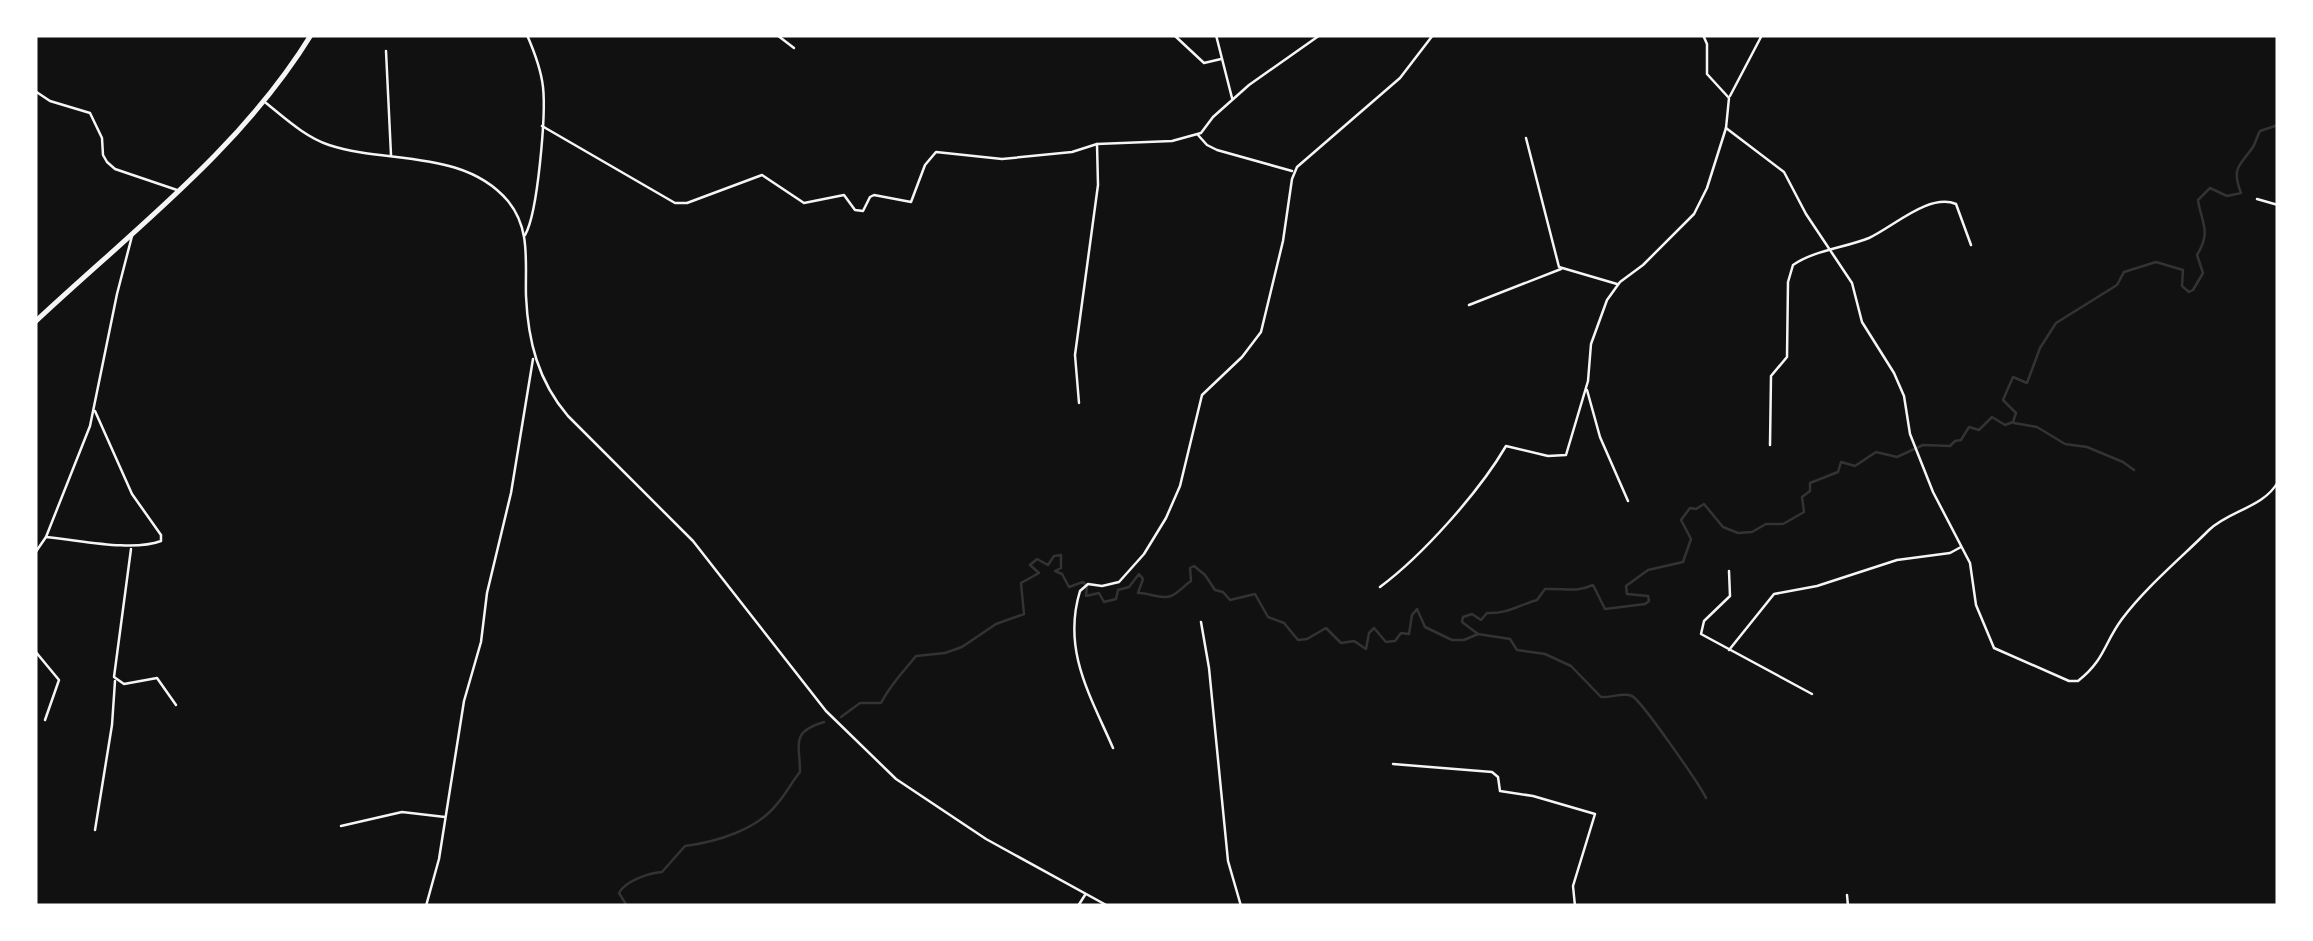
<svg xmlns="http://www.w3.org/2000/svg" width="2313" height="941" viewBox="0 0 2313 941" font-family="'PT Sans Narrow',sans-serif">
	<rect width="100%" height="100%" fill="#111"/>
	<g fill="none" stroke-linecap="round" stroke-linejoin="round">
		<g stroke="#333" stroke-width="2.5">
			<path d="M2014,423L2037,427L2065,444L2087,447L2123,462L2134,470"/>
			<path d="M1478,634L1462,622L1463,617L1472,614L1481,620L1487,613C1508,614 1519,605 1537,600L1545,589C1564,588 1575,593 1593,585L1605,609L1645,604L1649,601L1648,596L1627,594L1626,586L1648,570L1683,562L1691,539L1681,520L1690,508L1696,509L1704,504L1723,527L1738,533L1752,532L1766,524H1783L1804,512L1802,497L1810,491V483L1838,472L1841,462L1855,466L1876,452L1897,457L1923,445L1950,446L1955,441L1961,440L1969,427L1979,430L1992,417L2005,425L2013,422L2016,413L2003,400L2013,377L2027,383L2040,348L2056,323L2117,285L2124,272L2156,262L2183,270L2182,286L2189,292L2193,290L2203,273L2197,255C2212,231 2201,222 2198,200L2210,188L2227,196L2241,193C2231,167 2240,166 2253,147C2256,142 2257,136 2260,131L2278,125"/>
			<path d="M841,717L860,703H881C890,685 903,672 916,656L945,653L962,647L996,624L1024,614L1021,583L1039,573L1030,565L1037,559L1048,565L1054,556L1061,555V568L1055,571L1062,574L1069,587L1083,582L1087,586L1086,596L1099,593L1104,602L1116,599L1118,590L1129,587L1139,574L1143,579L1138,593C1148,592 1160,600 1171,596C1177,594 1185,585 1191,581L1190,568L1194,566L1205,575L1215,590L1223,592L1230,600L1255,594L1268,617L1284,623L1298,640L1307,639L1326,628L1341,643L1354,641L1366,649L1369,633L1374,628L1386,642L1395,641L1401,633L1409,634L1412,615L1417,609L1425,627L1452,640H1464L1478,634L1510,639L1517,650L1545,654L1571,666L1601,697C1611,698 1623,692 1632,696C1641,700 1700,785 1706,798"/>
			<path d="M627,906L619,893C625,881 649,873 662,872L685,846C716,842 757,830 777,804C786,794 791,783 800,772C800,744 790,732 824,722"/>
		</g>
		<g stroke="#f5f5f5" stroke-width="2.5">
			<path d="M777,35L794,48"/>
			<path d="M1174,35L1204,63L1221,59"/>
			<path d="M1216,35L1232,98"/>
			<path d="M1703,35L1707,44V74L1729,98L1726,128L1784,172L1806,214L1852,283L1862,322L1894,373L1904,396L1910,434L1933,492L1970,563L1976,605L1994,648L2069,681H2078C2105,660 2104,643 2122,619C2147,586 2180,559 2209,530C2230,510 2263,508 2278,482"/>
			<path d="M386,51L391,155"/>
			<path d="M35,91L50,101L90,113L102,138L103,155L107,162L115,169L177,190"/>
			<path d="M1730,96L1762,35"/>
			<path d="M266,103C285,118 305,137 329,145C387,164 464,149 508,201C531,229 525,262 526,296C528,341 538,381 568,416L693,541L826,711L896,779L986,839L1108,906"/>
			<path d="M542,126L675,203H687L762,175L804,203L844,195L855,210L863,211L870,197L874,195L911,202L925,165L936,152L1002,159L1072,152L1097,144"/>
			<path d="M1198,135L1207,145L1217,150L1292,171"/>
			<path d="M1526,138L1559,267L1617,284"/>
			<path d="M2257,199L2278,205"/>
			<path d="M525,235C538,213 546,114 543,87C541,69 534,51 527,35"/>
			<path d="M1469,305L1561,269"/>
			<path d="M1587,390L1600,437L1628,501"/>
			<path d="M1079,403L1075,355L1098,185L1097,144L1172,141L1201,133L1213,117L1249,85L1320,35"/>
			<path d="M1770,445L1771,376L1787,357L1788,282L1793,265C1815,250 1844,248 1869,238C1893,227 1929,193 1956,204L1971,245"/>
			<path d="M46,537C80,540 132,552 161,541V535L132,494L95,411"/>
			<path d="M131,549L114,677L124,684L157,678L176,705"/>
			<path d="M35,553L46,537L90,426L117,294L132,236"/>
			<path d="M1729,571L1730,596L1704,621L1701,634L1812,694"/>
			<path d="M1380,587C1423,555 1479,492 1506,446L1548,456L1566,455L1588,381L1591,344L1607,300L1620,282L1643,265L1694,214L1707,188L1726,128"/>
			<path d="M1201,622L1209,668L1228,861L1241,906"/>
			<path d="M1729,650L1774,594L1817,586L1897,560L1950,553L1961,547"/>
			<path d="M35,651L59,680L45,720"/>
			<path d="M1113,748C1090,695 1062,650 1080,591L1088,584L1102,586L1119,582L1144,554L1166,518L1180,486L1202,395L1242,357L1261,332L1283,241L1292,179L1297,167L1400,78L1433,35"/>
			<path d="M1393,764L1492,772L1498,777L1500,791L1533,796L1595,814L1573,886L1575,906"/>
			<path d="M341,826L402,812L445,817"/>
			<path d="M95,830L112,725L115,681"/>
			<path d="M1847,895L1848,906"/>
			<path d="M426,906L439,859L464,701L481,642L487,593L511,493L533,359"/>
			<path d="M1078,906L1085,895"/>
		</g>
		<path stroke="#f5f5f5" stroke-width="5" d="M35,322C132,231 241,149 311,35"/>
	</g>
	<rect width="2313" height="941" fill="none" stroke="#ffffff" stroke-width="75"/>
</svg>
